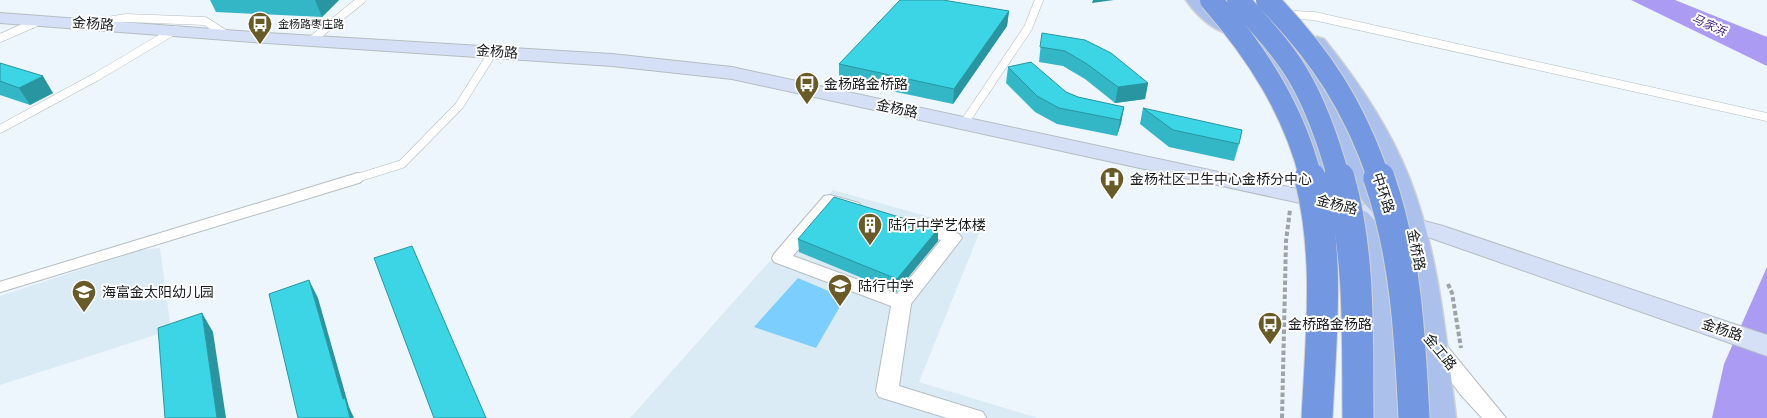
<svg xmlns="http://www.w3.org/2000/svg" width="1767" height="418" viewBox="0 0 1767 418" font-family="'Fira Sans','Noto Sans SC',sans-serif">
	<rect width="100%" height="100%" fill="#edf6fc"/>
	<g fill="#dbebf5">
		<path d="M833,190L980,231L919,382L1038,418H630Z"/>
		<path d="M160,248L171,330L0,385V296L141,250Z"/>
	</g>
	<path fill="#7bcefd" d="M798,278L845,298L816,348L754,327Z"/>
	<g fill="#ab9bf2">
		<path d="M1631,0H1675L1767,37V66Z"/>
		<path d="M1767,267V418H1712L1724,364Z"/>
	</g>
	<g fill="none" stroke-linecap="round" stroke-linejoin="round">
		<defs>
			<g id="lane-far1">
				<path d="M1295,15L1314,16L1767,117"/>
				<path d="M95,23L126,18L205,21L225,34"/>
				<path d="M0,38L39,21"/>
				<path d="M313,39L361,0"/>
				<path d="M964,123L1028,28L1039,0"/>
				<path d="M0,129L96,77L175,30"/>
				<path d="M354,179L402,164L459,106L493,52"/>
			</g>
			<path id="lane" d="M0,287L358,178"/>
			<g id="street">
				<path d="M830,195L859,203L862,207L859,211L853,212L834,207L793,256L897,294L941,240L910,231L907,227L910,223L916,221L959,234L962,238L959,242L911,304L899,386L983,412L986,418H947L879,397L876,391L891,306L774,262L772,258L774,254L824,196Z"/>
				<path d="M1435,338L1442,340L1506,418H1482L1460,394L1425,345L1428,340Z"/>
			</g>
			<path id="secondary" d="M0,13L267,33L612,54L732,67L1335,197L1443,226L1767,335V356L1425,236L1323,208L732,79L612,66L267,43L0,23Z"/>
			<g id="primary">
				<path d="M1186,0H1206L1223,16L1238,24L1230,12L1233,8L1240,6L1247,8L1293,77L1321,134L1331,174L1328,179L1319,181L1310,179L1307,174L1297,134L1271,77L1241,30L1239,33C1219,38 1196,15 1186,0Z"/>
				<path d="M1289,36L1296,38C1318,67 1337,97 1354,129C1366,152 1370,181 1391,199C1377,159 1360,120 1336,84C1327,70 1316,57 1307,43L1310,39L1317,37L1324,39C1358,81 1389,127 1409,177C1439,253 1446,337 1456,418H1422L1410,297L1396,219C1364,227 1347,167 1338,146C1334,134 1328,122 1322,111C1309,87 1294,64 1279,42L1282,38Z"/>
				<path d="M1336,199L1345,201L1368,213L1389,237L1399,304L1407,418H1373L1369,304L1362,239L1350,225L1327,213L1323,207L1327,201Z"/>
			</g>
		</defs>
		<use href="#lane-far1" stroke="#b5bdc2" stroke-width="9"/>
		<use href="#lane" stroke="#b5bdc2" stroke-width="12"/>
		<use href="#street" stroke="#b5bdc2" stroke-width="2"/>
		<use href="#secondary" stroke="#b5bdc2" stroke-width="2"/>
		<use href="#primary" stroke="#d1d2d2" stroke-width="3"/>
		<g stroke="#9da4a8" stroke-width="4" stroke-dasharray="4.5 2.5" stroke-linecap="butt">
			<path d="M1448,284L1452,293L1461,348"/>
			<path d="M1282,418L1286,241L1290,210"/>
		</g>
		<use href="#lane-far1" stroke="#fff" stroke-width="8"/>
		<use href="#lane" stroke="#fff" stroke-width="10"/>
		<use href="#street" fill="#fff" fill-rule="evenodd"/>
		<use href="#secondary" fill="#d5e0f6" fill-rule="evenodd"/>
		<use href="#primary" fill="#abc1ec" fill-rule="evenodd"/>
		<defs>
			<g id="highway-bridge-far1">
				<path d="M1211,0C1257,53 1294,110 1311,179"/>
				<path d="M1238,0C1259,24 1282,48 1298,75C1317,107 1329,143 1339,179"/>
				<path d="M1267,0C1321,55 1354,106 1379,179"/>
			</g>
			<g id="highway-bridge">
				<path d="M1310,178C1330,255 1321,339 1317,418"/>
				<path d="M1339,178C1361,255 1357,338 1358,418"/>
				<path d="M1379,178C1406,255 1410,337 1414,418"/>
			</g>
		</defs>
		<use href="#highway-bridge-far1" stroke="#d1d2d2" stroke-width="24" stroke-linecap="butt"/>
		<use href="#highway-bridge" stroke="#d1d2d2" stroke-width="33" stroke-linecap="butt"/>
		<use href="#highway-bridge-far1" stroke="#7397e0" stroke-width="22"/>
		<use href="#highway-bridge" stroke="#7397e0" stroke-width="31"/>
	</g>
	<g fill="#33b7c6">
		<path d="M210,0H339L322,17L216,12Z"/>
		<path d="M1009,11L1007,26L953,104L839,80V64Z"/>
		<path d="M1042,33L1148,83L1145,99L1115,103L1085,79L1063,66L1039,62Z"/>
		<path d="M0,63L53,93L30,105L0,95Z"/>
		<path d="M1008,67L1078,97L1124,107L1121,123L1117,136L1057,124L1035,112L1006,83Z"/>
		<path d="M1143,108L1239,144L1234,161L1169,147L1140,124Z"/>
		<path d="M798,239L938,241L896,292L799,252Z"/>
	</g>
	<g fill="#2995a1">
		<path d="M315,0H339L322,17Z"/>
		<path d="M1093,0H1114L1092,3Z"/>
		<path d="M1009,11L1007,26L953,104L954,89Z"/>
		<path d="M43,76L53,93L30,105L19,88Z"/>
		<path d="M1148,83L1145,99L1115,103L1118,87Z"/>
		<path d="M1124,107L1121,123L1117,136L1120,120Z"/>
		<path d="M938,229V241L896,292L897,279Z"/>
		<path d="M309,280L318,298L349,407L354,418H350L343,399Z"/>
		<path d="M202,313L213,332L226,418H217Z"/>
	</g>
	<g fill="#3bd5e6" stroke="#2995a1">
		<path d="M900,0H943L1009,11L954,89L839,64Z"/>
		<path d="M1042,33L1085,40L1111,53L1148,83L1118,87L1087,64L1065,51L1040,47Z"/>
		<path d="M1031,62L1066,92L1078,97L1124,107L1120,120L1059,108L1037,96L1008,67Z"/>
		<path d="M0,63L43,76L19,88L0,81Z"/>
		<path d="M1143,108L1242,130L1239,144L1173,130Z"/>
		<path d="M834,197L938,229L897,279L798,239Z"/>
		<path d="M412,246L486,418H434L374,258Z"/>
		<path d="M309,280L343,399L345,398L350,418H298L269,294Z"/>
		<path d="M202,313L217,418H165L158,328Z"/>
	</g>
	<defs>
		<symbol id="bus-pin" viewBox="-11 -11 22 30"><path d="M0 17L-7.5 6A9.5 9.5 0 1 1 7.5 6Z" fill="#695b28" stroke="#fff"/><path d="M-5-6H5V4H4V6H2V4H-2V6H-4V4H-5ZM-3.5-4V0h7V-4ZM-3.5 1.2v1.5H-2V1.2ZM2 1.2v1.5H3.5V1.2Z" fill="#fff"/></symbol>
		<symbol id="hospital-pin" viewBox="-11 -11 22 30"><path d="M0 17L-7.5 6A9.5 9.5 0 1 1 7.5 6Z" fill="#695b28" stroke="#fff"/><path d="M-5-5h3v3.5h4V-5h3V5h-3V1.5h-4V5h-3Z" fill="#fff"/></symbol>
		<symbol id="building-pin" viewBox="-11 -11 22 30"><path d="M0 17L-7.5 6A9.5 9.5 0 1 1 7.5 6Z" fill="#695b28" stroke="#fff"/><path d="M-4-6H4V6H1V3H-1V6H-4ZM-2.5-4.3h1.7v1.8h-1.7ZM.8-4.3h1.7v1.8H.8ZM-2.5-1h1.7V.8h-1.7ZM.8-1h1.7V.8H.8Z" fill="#fff"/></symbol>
		<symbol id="school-pin" viewBox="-11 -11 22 30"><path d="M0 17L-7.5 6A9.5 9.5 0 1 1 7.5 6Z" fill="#695b28" stroke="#fff"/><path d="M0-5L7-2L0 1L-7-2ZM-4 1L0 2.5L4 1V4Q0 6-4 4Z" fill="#fff"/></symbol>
	</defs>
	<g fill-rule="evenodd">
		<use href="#bus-pin" x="246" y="10" width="28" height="38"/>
		<use href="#bus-pin" x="793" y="70" width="28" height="38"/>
		<use href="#hospital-pin" x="1098" y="165" width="28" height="38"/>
		<use href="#building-pin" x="856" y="211" width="28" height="38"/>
		<use href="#school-pin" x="826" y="272" width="28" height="38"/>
		<use href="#school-pin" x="70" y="278" width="28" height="38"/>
		<use href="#bus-pin" x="1256" y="310" width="28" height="38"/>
	</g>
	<g text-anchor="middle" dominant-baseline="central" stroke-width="4" stroke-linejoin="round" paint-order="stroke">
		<g font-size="11" fill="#191c1e" stroke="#fff" text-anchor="start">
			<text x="278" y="24">金杨路枣庄路</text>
		</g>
		<g font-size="12" font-style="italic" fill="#401f83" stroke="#fff">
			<text transform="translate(1709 25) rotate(24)">马家浜</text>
		</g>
		<g font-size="14" fill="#191c1e" stroke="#fff">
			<text transform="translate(93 24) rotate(4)">金杨路</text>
			<text transform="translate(497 52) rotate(4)">金杨路</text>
			<text transform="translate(897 109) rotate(12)">金杨路</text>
			<text transform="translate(1383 193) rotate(72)">中环路</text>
			<text transform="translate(1337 205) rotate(14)">金杨路</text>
			<text transform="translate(1416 250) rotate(79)">金桥路</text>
			<text transform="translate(1722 330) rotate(19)">金杨路</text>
			<text transform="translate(1440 352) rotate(51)">金工路</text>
		</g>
		<g font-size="14" fill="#191c1e" stroke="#fff" text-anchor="start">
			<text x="824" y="84">金杨路金桥路</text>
			<text x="1130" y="179">金杨社区卫生中心金桥分中心</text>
			<text x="888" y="225">陆行中学艺体楼</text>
			<text x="858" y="286">陆行中学</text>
			<text x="102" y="292">海富金太阳幼儿园</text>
			<text x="1288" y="324">金桥路金杨路</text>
		</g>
	</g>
</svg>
